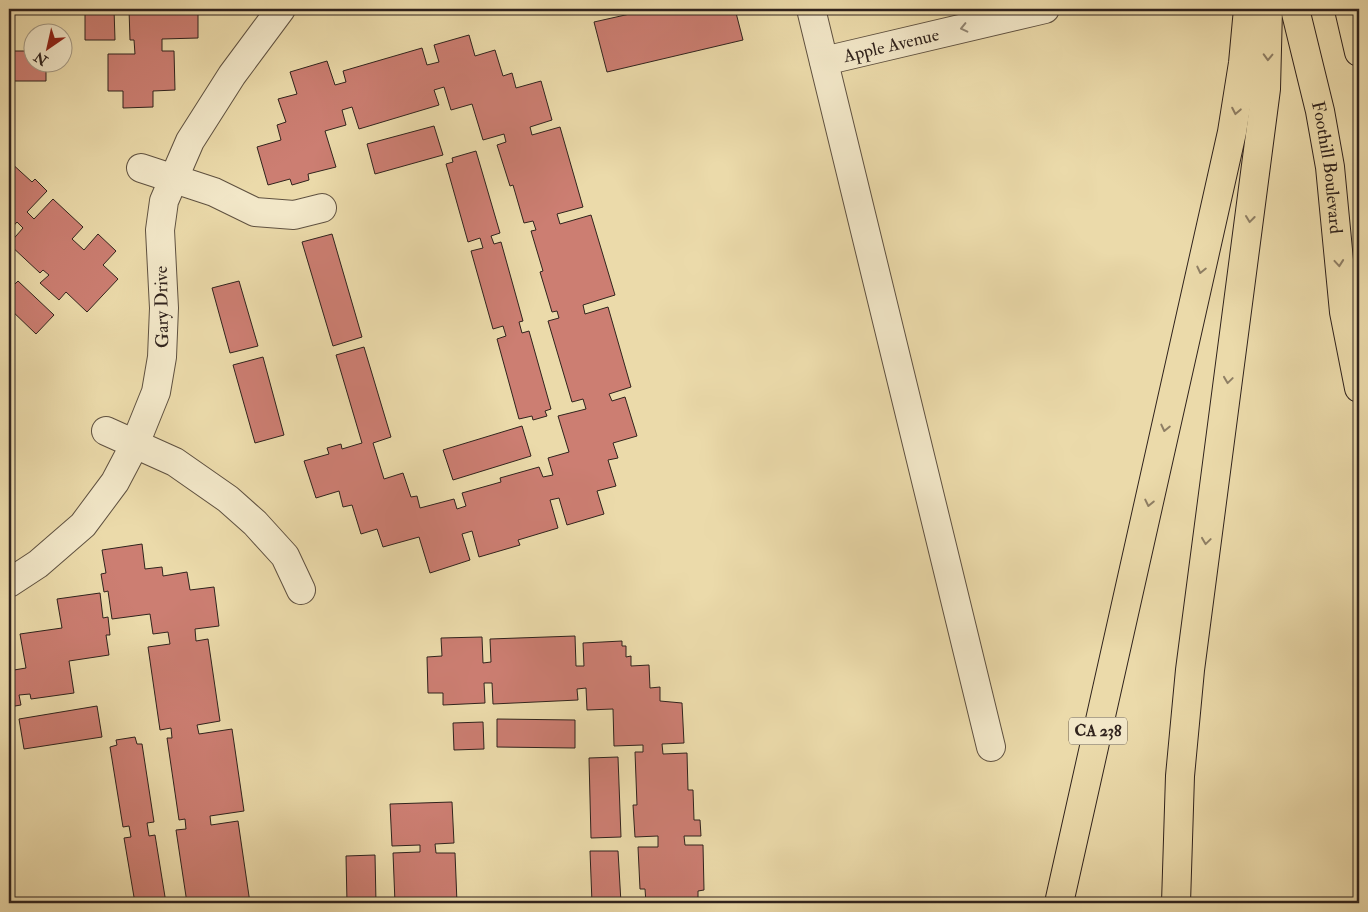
<svg xmlns="http://www.w3.org/2000/svg" width="1368" height="912" viewBox="0 0 1368 912" font-family="'IM FELL Double Pica',serif">
	<rect width="100%" height="100%" fill="#ebdaaa"/>
	<filter id="stains"><feTurbulence type="fractalNoise" baseFrequency=".004" numOctaves="4"/><feColorMatrix values="0 0 0 0 .2 0 0 0 0 .09 0 0 0 0 .02 0 0 0 .5 -.17"/></filter>
	<radialGradient id="worn" r=".72"><stop offset=".6" stop-color="#630" stop-opacity="0"/><stop offset="1" stop-color="#630" stop-opacity=".3"/></radialGradient>
	<g fill="#cc7e72" stroke="#30231d">
		<path d="M85,9H114L115,40H85Z"/>
		<path d="M129,9H198V38L162,39V51H174L175,90L153,91V107L123,108V91H108V54H135L134,40H130Z"/>
		<path d="M652,9H735L743,40L607,72L594,22Z"/>
		<path d="M469,35L475,56L495,50L503,76L512,73L516,88L541,81L552,120L530,127L532,135L560,127L583,207L557,214L560,224L591,215L615,295L583,305L585,314L608,307L631,387L609,394L612,401L625,397L637,436L613,443L618,458L608,460L616,486L597,491L604,514L567,525L559,498L550,500L558,528L518,540L520,545L479,557L472,531L462,534L470,560L430,573L419,537L383,547L377,529L361,534L352,505L343,507L339,491L316,498L304,461L329,454L327,448L341,444L342,449L362,443L336,355L364,347L391,437L373,443L384,479L403,473L411,497L417,496L420,508L454,499L457,509L466,506L462,493L501,482L500,478L539,467L543,477L553,475L548,458L569,452L558,416L586,409L583,399L572,402L548,321L559,318L557,311L552,312L540,272L543,271L531,231L536,230L533,221L524,223L513,185L510,186L497,145L506,142L504,134L483,140L472,104L451,110L444,87L434,90L439,105L359,129L352,107L342,110L346,125L325,131L336,167L308,174L309,180L292,185L290,179L268,185L257,147L281,140L277,125L286,122L278,99L297,94L290,72L327,61L335,85L346,82L343,71L422,48L427,65L439,62L434,45Z"/>
		<path d="M9,51H32V62H46V81H9Z"/>
		<path d="M434,126L443,155L375,174L367,144Z"/>
		<path d="M476,151L500,233L491,236L494,244L501,242L523,321L519,322L522,333L529,331L551,409L545,411L547,416L533,420L532,416L519,419L497,339L506,336L503,326L493,329L471,251L483,248L480,238L468,242L446,164L453,162L452,158Z"/>
		<path d="M9,161L32,182L35,179L47,191L27,212L34,219L53,199L83,227L72,239L84,250L98,234L116,251L103,265L118,279L87,312L66,292L59,300L40,283L49,275L43,270L40,273L9,244L23,228L17,222L9,231Z"/>
		<path d="M332,234L362,337L333,346L302,242Z"/>
		<path d="M18,281L54,315L36,334L9,308V290Z"/>
		<path d="M239,281L258,346L230,353L212,288Z"/>
		<path d="M263,357L284,435L255,443L233,365Z"/>
		<path d="M522,426L531,456L453,480L443,450Z"/>
		<path d="M142,544L145,569L162,567L163,576L187,572L190,590L214,587L219,626L195,629L196,641L208,639L220,721L197,725L199,734L232,729L244,811L210,816L211,825L238,821L250,903H187L176,830L186,829L185,819L179,820L167,738H172L171,728L160,730L148,647L170,644L168,632L153,634L150,614L112,619L108,591L104,592L101,574L106,573L102,550Z"/>
		<path d="M100,593L103,618L108,617L110,635H106L109,655L69,661L74,693L31,699L30,694L19,695L21,705L9,707V647L14,670L26,668L20,634L62,628L57,599Z"/>
		<path d="M575,636L576,666H584L583,643L622,641V646H626V657L631,656V666L649,665L650,688L660,687V701L682,703L684,743L662,744L663,754L687,753L688,790H693L694,820H700L701,836H684L685,845H703L704,890L698,891V903H646L645,889H640L638,847H658V836L635,837L633,805H637L635,752H643V745L614,746L613,709L587,710L586,688L577,689L578,700L493,704L492,683H484L485,703L443,705V693H428L427,657L442,656L441,638L482,637L483,663L491,662L490,639Z"/>
		<path d="M97,706L102,737L24,749L19,719Z"/>
		<path d="M497,719L575,720V748L497,747Z"/>
		<path d="M483,722L484,749L454,750L453,723Z"/>
		<path d="M135,737L137,744H142L154,822L147,823L149,836L155,835L166,903H135L124,838L131,837L129,826L123,827L110,747L117,745L116,740Z"/>
		<path d="M618,757L621,837L591,838L589,758Z"/>
		<path d="M452,802L454,843L435,844L436,853H455L457,903H395L393,853L420,852V845L392,846L390,804Z"/>
		<path d="M590,851H618L621,903H592Z"/>
		<path d="M375,855L376,903H347L346,856Z"/>
	</g>
	<g fill="none" stroke-linecap="round" stroke-linejoin="round">
		<defs>
			<g id="minor">
				<path d="M811,9L991,747"/>
				<path id="s1" d="M824,61L1045,9"/>
				<path d="M141,168L214,192L255,212L294,215L322,208"/>
				<path d="M106,431L175,462L228,499L255,523L285,556L301,590"/>
				<path d="M9,583L38,564L83,525L115,482L135,444L156,392L162,357L164,308L160,230L164,201L190,141L232,75L281,9"/>
			</g>
			<g id="major">
				<path id="s2" d="M1295,9L1320,111L1330,167L1344,312L1359,388"/>
				<path d="M1349,9L1359,52"/>
			</g>
			<g id="highway">
				<path d="M1059,903L1232,132L1243,63L1248,9"/>
				<path d="M1176,903L1180,776L1190,670L1266,89L1268,9"/>
			</g>
		</defs>
		<use href="#minor" stroke="#5f5140" stroke-width="30"/>
		<use href="#major" stroke="#30231d" stroke-width="30"/>
		<use href="#highway" stroke="#30231d" stroke-width="30"/>
		<use href="#minor" stroke="#f2e7c8" stroke-width="28"/>
		<use href="#major" stroke="#ebdaaa" stroke-width="28"/>
		<use href="#highway" stroke="#ebdaaa" stroke-width="28"/>
	</g>
	<defs><path id="oneway-chevron" d="M-2-3.5L2.5 0L-2 3.5" fill="none" stroke-width="1.6" stroke-linecap="round" stroke-linejoin="round" transform="scale(1.25)"/></defs>
	<use stroke="#918572" href="#oneway-chevron" transform="translate(964 28) rotate(167)"/>
	<g stroke="#8e7e64">
		<use href="#oneway-chevron" transform="translate(1268 57) rotate(92)"/>
		<use href="#oneway-chevron" transform="translate(1236 111) rotate(101)"/>
		<use href="#oneway-chevron" transform="translate(1250 219) rotate(97)"/>
		<use href="#oneway-chevron" transform="translate(1339 263) rotate(85)"/>
		<use href="#oneway-chevron" transform="translate(1201 270) rotate(103)"/>
		<use href="#oneway-chevron" transform="translate(1228 380) rotate(98)"/>
		<use href="#oneway-chevron" transform="translate(1165 428) rotate(103)"/>
		<use href="#oneway-chevron" transform="translate(1149 503) rotate(102)"/>
		<use href="#oneway-chevron" transform="translate(1206 541) rotate(98)"/>
	</g>
	<g text-anchor="middle" dominant-baseline="central" stroke-width="4" stroke-linejoin="round" paint-order="stroke">
		<rect fill="#f2e7c8" stroke="#6a5e50" stroke-width="1" x="1069" y="717.5" width="58" height="27" rx="4"/>
		<g font-size="16" font-weight="bold" fill="#30231d">
			<text x="1098" y="731">CA 238</text>
		</g>
		<g font-size="18" fill="#30231d" stroke="#f2e7c8">
			<text stroke="none"><textPath href="#s1" startOffset="69">Apple Avenue</textPath></text>
			<text stroke="none"><textPath href="#s2" startOffset="162">Foothill Boulevard</textPath></text>
			<text transform="translate(162 307) rotate(-91)">Gary Drive</text>
		</g>
	</g>
	<rect width="1368" height="912" fill="none" stroke="#ebdaaa" stroke-width="30"/>
	<rect x="10" y="10" width="1348" height="892" fill="none" stroke="#30231d" stroke-width="2.5"/>
	<rect x="15" y="15" width="1338" height="882" fill="none" stroke="#30231d"/>
	<g transform="translate(48 48) rotate(214)"><circle r="24" fill="#f2e7c8" stroke="#a49984"/>
	<path d="M0-4L9 19L0 12L-9 19Z" fill="#8f2418"/>
	<text y="-8" font-size="14" font-weight="bold" text-anchor="middle" fill="#30231d">N</text>
	</g>
	<rect width="100%" height="100%" filter="url(#stains)"/>
	<rect width="100%" height="100%" fill="url(#worn)"/>
</svg>
